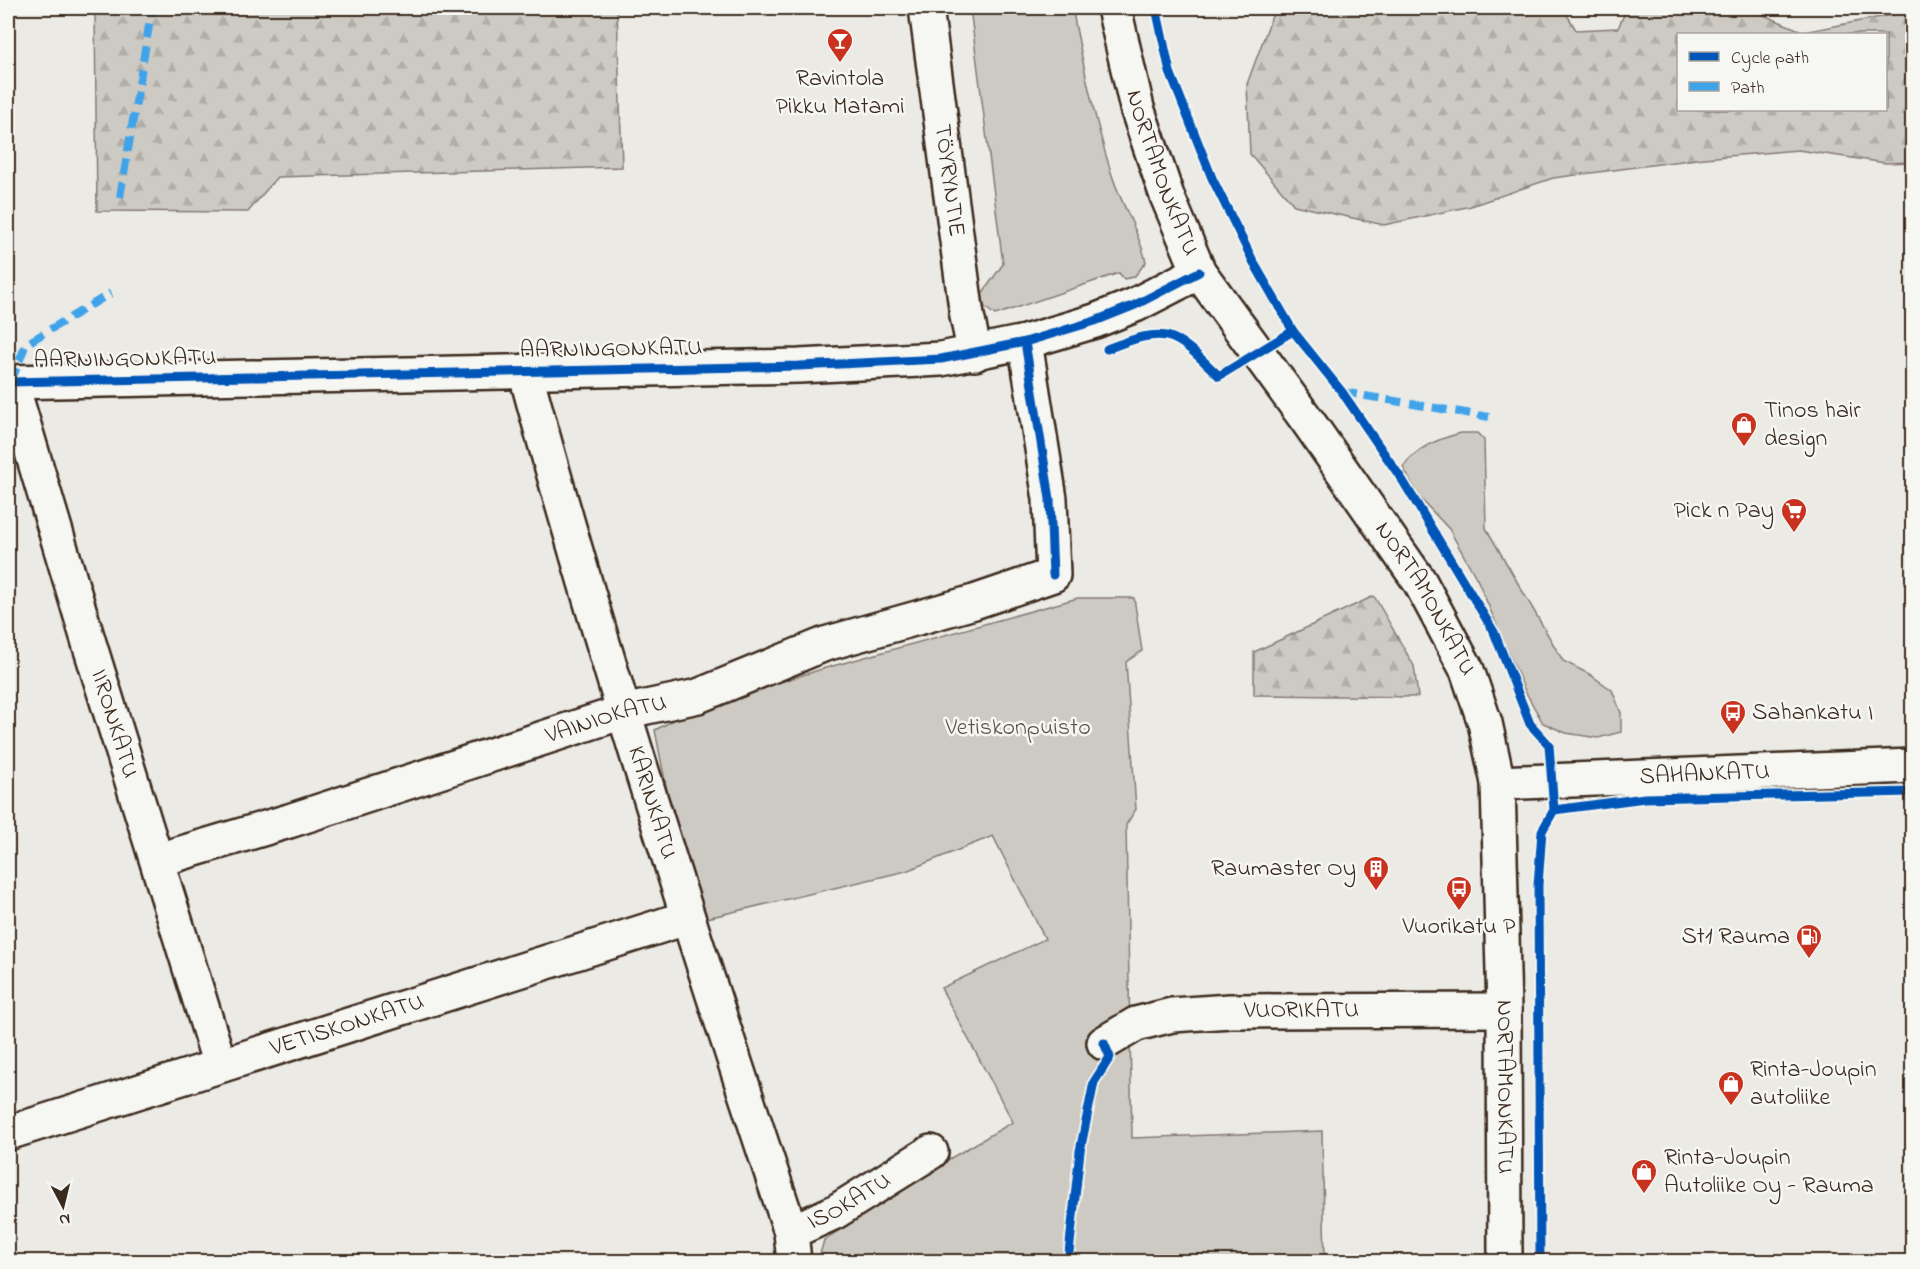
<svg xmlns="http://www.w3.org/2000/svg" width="1920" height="1269" viewBox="0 0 1920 1269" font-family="'Indie Flower',sans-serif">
	<defs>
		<pattern id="forest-firs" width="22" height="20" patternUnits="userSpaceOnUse" patternTransform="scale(1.5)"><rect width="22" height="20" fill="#cdcac4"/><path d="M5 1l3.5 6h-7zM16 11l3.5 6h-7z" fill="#b1aea8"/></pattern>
	</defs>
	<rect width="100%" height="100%" fill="#ebeae5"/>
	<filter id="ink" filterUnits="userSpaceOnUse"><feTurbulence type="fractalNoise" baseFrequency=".0167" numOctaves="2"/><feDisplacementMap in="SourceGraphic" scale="12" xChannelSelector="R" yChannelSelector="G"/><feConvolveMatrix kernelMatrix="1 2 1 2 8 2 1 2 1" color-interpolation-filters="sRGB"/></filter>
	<g filter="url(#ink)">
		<g fill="#cdcac4" stroke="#847a71" stroke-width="1.5">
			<path d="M970,8H1072C1083,63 1094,118 1111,172C1120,203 1139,230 1146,262L1134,277L1124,279L1119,273L995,315L982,305V294L1003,264Z"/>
			<path d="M1461,433H1477L1484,440L1486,528L1563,661L1589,674L1612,690L1621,713V732L1598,738L1566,733L1543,723L1525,691L1478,581L1449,529L1419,497L1403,467C1417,447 1438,439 1461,433Z"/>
			<path d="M1078,598H1134L1142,651L1126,662L1136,809L1126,825L1132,1138L1322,1131L1325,1261H818L824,1240L939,1165L1013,1122L941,988L1045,939L993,836L906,871L707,918L667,791L655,730L695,709L822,669Z"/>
		</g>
		<g fill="url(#forest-firs)" stroke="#847a71" stroke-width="1.5" fill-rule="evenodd">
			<path d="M95,8H617L622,167L277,177L248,212L97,211Z"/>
			<path d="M1275,8H1563L1576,30L1618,28L1627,8H1747L1804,32L1912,11V162L1886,163L1798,150L1704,158L1553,178L1471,206L1384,225L1294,205L1250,154L1247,84ZM1678,34H1886V110H1678Z"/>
			<path d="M1374,596L1414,666L1418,697L1254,695V652Z"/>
		</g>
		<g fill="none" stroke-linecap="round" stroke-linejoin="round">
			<defs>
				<g id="minor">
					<path id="s1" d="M926,8L967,316L975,354"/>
					<path id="s2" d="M525,371C604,661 696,947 791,1232"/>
					<path d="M8,382L799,366L941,359L1025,342L1095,321L1135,305L1199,272"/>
					<path id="s3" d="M11,382L89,643L220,1065"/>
					<path id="s4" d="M1498,783L1912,766"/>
					<path id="s5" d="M158,860L289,821L623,712L698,696L825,644L974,602L1053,575L1050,499L1025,342"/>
					<path id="s6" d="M1104,1043L1136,1024L1172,1015L1230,1011L1504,1010"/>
					<path id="s7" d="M8,1133L686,918"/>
					<path id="s8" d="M794,1262L791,1232L835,1212L931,1152"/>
				</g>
				<g id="major">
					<path id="s9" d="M1114,8L1137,108L1167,196L1199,272L1309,423L1420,582L1467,670L1485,723L1498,783L1504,1010L1505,1262"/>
				</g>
			</defs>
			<use href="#minor" stroke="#3b2a1e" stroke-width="38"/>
			<use href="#major" stroke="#3b2a1e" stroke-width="38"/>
			<use href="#minor" stroke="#f6f6f2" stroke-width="33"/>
			<use href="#major" stroke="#f6f6f2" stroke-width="33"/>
			<g stroke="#3fa3ea" stroke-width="8" stroke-dasharray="15 8" stroke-linecap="butt">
				<path d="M120,197L152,8"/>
				<path d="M11,382L26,344L111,293"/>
				<path d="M1342,392L1489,417"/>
			</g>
			<defs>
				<g id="cycleway">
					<path d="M1156,8L1170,72L1212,178L1254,263L1293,331L1342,392L1403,481L1494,632L1530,724L1549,745L1554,810L1542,831L1538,885L1540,1262"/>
					<path d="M1025,342L1050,499L1053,575"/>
					<path d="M1107,349C1168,325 1173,331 1219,376L1293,331"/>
					<path d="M8,382L799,366L941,359L1025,342L1095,321L1135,305L1199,272"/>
					<path d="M1554,810L1645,798L1912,792"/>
					<path d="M1068,1262L1080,1151L1094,1082L1110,1057L1104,1043"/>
				</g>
			</defs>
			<use href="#cycleway" stroke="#f6f6f2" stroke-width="13"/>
			<use href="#cycleway" stroke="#0057b8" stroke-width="9"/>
		</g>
	</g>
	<defs>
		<symbol id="bar-pin" viewBox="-11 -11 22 30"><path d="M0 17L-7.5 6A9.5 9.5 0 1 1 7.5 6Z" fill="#c8321e" stroke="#f6f6f2"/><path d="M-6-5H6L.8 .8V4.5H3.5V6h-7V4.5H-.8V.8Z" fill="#fff"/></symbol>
		<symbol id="shop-pin" viewBox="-11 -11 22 30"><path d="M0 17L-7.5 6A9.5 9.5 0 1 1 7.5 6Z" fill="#c8321e" stroke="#f6f6f2"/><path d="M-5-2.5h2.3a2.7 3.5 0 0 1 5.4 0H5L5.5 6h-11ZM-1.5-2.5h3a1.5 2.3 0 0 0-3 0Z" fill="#fff"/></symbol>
		<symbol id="supermarket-pin" viewBox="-11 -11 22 30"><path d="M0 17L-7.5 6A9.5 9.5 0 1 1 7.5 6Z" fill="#c8321e" stroke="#f6f6f2"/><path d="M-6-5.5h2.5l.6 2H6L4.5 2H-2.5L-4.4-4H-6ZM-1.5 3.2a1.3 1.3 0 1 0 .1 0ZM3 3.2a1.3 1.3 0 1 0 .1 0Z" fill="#fff"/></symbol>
		<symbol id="bus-pin" viewBox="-11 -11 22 30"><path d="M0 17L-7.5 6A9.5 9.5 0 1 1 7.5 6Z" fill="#c8321e" stroke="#f6f6f2"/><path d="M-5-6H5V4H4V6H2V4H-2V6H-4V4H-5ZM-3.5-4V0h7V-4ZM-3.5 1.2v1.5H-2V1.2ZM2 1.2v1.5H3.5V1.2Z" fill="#fff"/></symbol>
		<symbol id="building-pin" viewBox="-11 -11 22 30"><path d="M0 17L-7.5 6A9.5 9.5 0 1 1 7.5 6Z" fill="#c8321e" stroke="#f6f6f2"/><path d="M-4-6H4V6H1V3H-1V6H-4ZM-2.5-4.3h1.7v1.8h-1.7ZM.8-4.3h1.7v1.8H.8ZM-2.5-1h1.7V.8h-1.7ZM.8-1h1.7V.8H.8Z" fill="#fff"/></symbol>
		<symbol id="fuel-pin" viewBox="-11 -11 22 30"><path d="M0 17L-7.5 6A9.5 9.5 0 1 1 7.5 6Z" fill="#c8321e" stroke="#f6f6f2"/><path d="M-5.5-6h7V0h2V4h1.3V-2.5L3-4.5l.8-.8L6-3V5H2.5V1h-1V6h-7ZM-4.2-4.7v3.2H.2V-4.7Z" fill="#fff"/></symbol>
	</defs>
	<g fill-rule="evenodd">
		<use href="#bar-pin" x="825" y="26" width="30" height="40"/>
		<use href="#shop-pin" x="1729" y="410" width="30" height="40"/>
		<use href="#supermarket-pin" x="1779" y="496" width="30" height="40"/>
		<use href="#bus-pin" x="1718" y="698" width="30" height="40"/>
		<use href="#building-pin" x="1361" y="854" width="30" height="40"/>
		<use href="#bus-pin" x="1444" y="874" width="30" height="40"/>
		<use href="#fuel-pin" x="1794" y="922" width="30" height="40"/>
		<use href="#shop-pin" x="1716" y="1069" width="30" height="40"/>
		<use href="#shop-pin" x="1629" y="1157" width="30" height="40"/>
	</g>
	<g text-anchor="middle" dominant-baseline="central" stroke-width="5" stroke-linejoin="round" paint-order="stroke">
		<g font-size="24" fill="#3b2a1e" stroke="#f6f6f2" text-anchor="start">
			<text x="840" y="79" text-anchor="middle">Ravintola<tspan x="840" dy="28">Pikku Matami</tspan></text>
			<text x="1764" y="411">Tinos hair<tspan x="1764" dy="28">design</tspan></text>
			<text x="1774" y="511" text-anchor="end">Pick n Pay</text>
			<text x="1752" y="713">Sahankatu I</text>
			<text x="1356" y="869" text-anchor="end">Raumaster Oy</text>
			<text x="1459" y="927" text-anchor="middle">Vuorikatu P</text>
			<text x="1790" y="937" text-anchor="end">St1 Rauma</text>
			<text x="1750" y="1070">Rinta-Joupin<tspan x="1750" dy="28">autoliike</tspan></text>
			<text x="1664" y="1158">Rinta-Joupin<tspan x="1664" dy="28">Autoliike Oy - Rauma</tspan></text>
		</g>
		<g font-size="24" fill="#3b2a1e" stroke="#f6f6f2">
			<text stroke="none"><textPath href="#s9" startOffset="172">NORTAMONKATU</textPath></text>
			<text stroke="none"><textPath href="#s1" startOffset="174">TÖYRYNTIE</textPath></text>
			<text transform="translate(611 350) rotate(-1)">AARNINGONKATU</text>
			<text transform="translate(125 360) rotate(-1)">AARNINGONKATU</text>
			<text stroke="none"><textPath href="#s9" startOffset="676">NORTAMONKATU</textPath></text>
			<text stroke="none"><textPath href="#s5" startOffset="470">VAINIOKATU</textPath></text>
			<text stroke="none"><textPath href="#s3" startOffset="357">IIRONKATU</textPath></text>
			<text stroke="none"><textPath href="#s4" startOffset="207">SAHANKATU</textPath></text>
			<text stroke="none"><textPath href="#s2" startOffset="450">KARINKATU</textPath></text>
			<text stroke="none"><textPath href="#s6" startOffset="204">VUORIKATU</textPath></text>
			<text stroke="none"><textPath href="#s7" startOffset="356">VETISKONKATU</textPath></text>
			<text stroke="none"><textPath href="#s9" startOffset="1180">NORTAMONKATU</textPath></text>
			<text stroke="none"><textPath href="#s8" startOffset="96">ISOKATU</textPath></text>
		</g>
		<g font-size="24" fill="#605248" stroke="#f6f6f2">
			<text x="1018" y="728">Vetiskonpuisto</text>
		</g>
	</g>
	<rect width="1920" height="1269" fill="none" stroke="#f6f6f2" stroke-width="30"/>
	<rect x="15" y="15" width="1890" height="1239" fill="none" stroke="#3b2a1e" stroke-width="2" filter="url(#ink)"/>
	<rect x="1677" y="33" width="210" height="78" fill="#f6f6f2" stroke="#aba49d" stroke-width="1.5"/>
	<rect x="1689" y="52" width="30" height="9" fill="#0057b8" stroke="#aba49d" stroke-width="1.5"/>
	<text x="1731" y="63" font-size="18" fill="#3b2a1e">Cycle path</text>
	<rect x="1689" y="82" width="30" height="9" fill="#3fa3ea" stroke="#aba49d" stroke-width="1.5"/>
	<text x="1731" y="93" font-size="18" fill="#3b2a1e">Path</text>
	<g transform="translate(63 1206) rotate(173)" stroke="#f6f6f2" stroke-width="4.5" paint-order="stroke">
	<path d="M0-4.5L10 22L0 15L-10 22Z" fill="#3b2a1e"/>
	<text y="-9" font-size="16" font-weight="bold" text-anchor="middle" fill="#3b2a1e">N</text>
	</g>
</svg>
